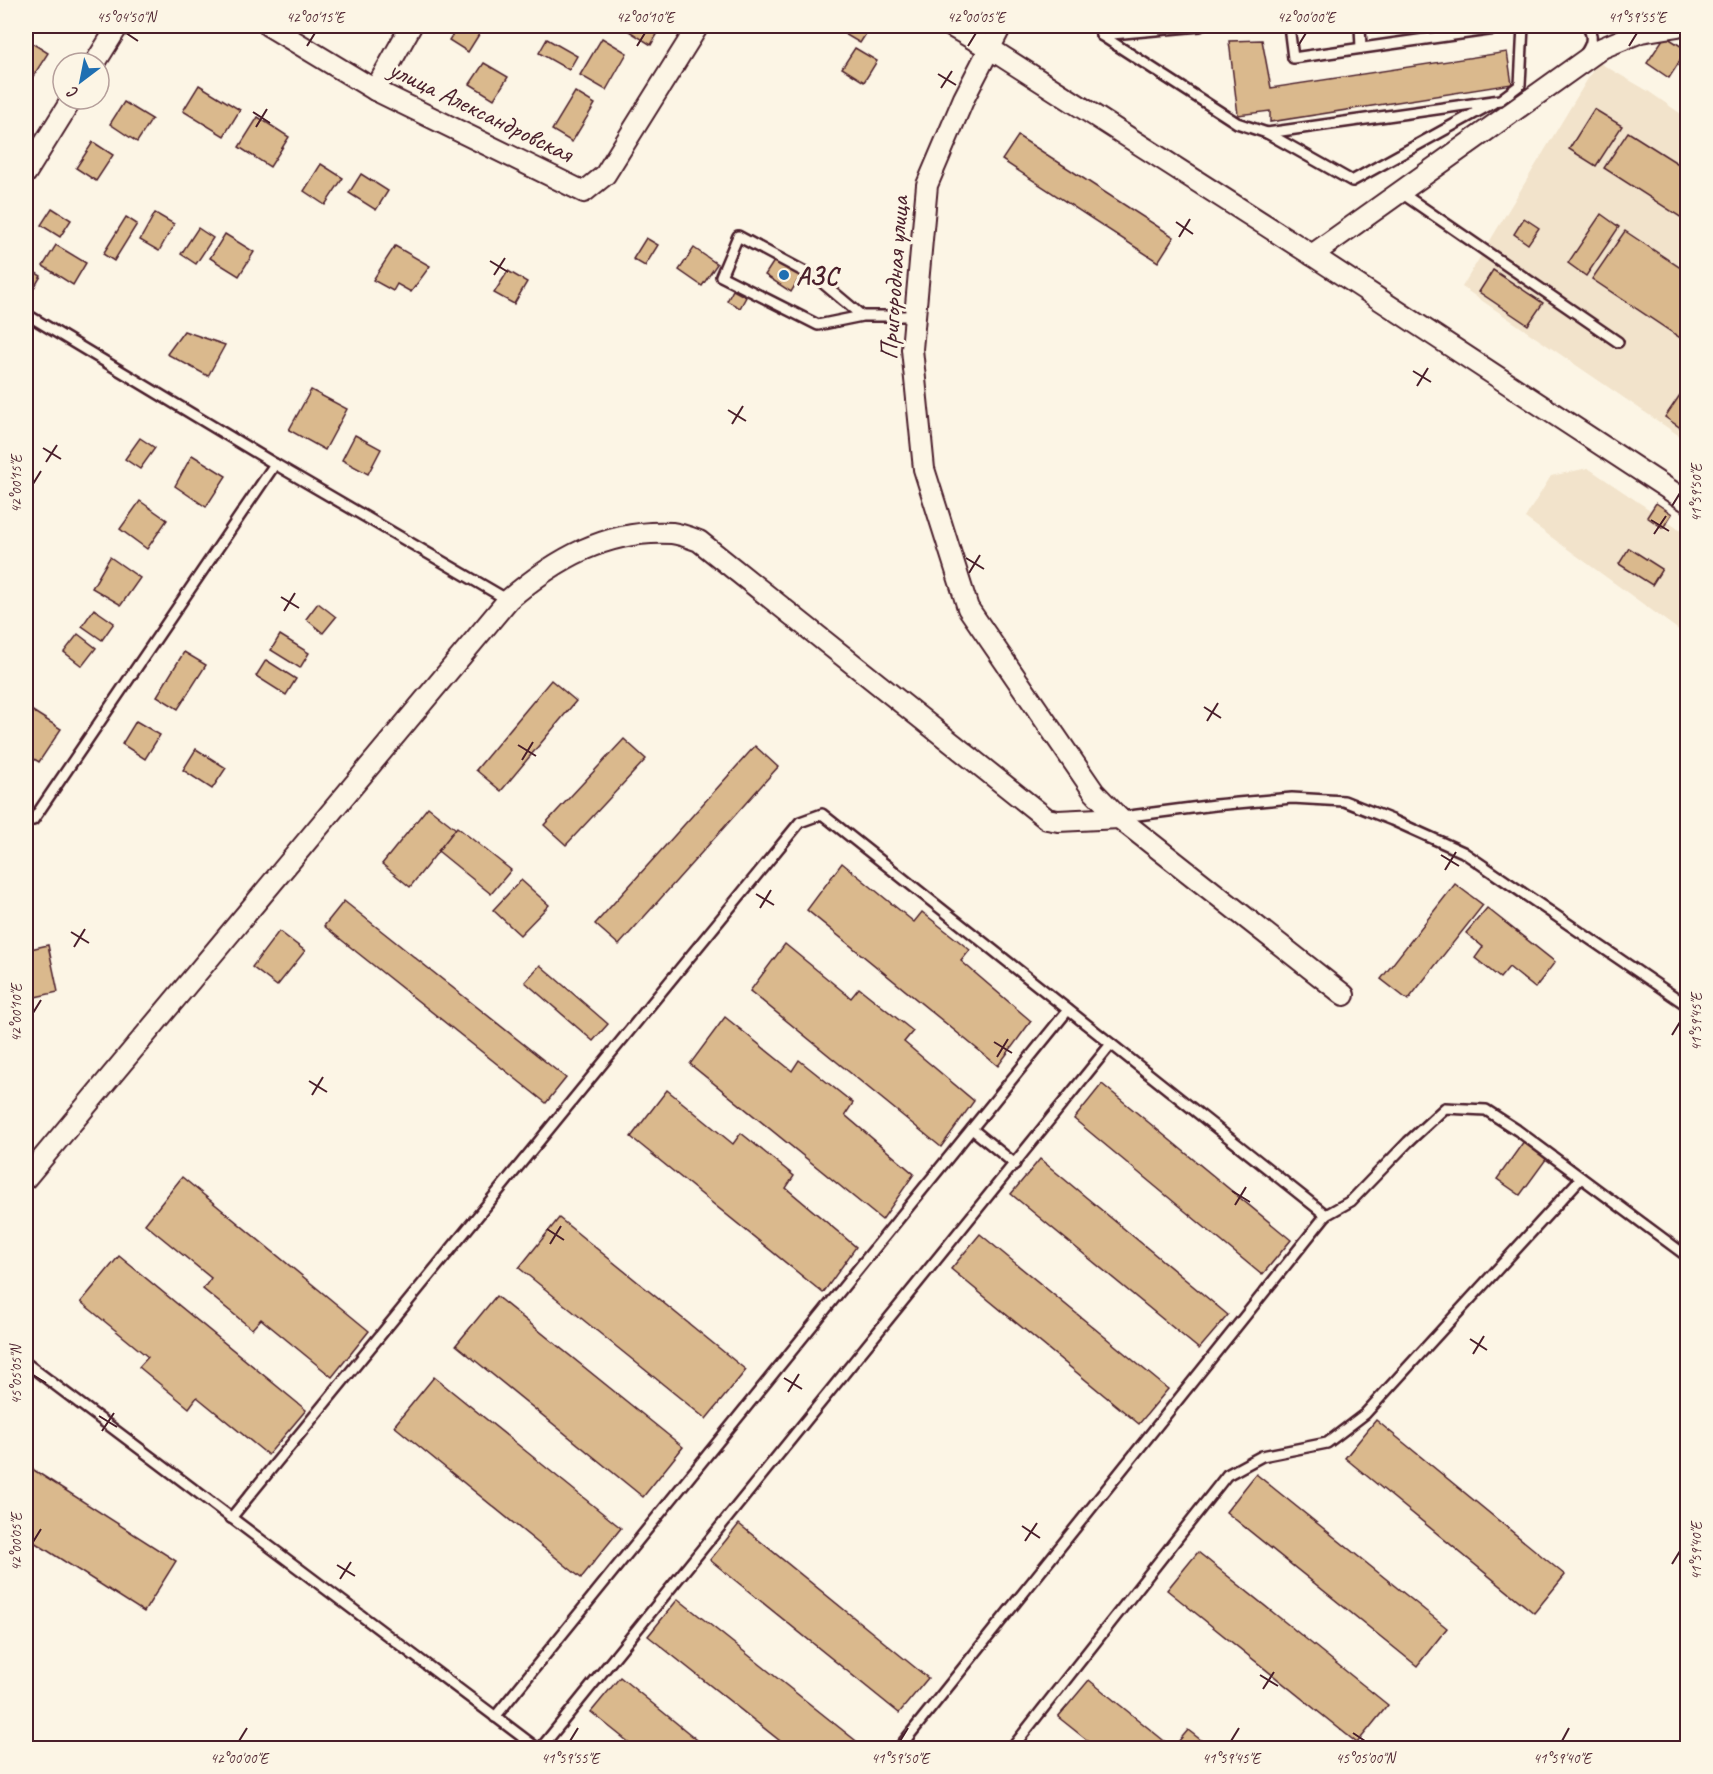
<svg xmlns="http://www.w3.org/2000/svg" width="1713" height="1774" viewBox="0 0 1713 1774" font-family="Caveat,sans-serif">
	<rect width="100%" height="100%" fill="#fcf5e5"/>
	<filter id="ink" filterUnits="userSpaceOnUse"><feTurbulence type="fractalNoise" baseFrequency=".0167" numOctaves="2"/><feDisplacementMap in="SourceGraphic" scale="12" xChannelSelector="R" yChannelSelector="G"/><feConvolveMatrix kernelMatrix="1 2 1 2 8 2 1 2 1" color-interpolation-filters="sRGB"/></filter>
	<g filter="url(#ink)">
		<g fill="#f2e3cb">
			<path d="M1598,62L1648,91L1687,118V441L1462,287Z"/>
			<path d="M1588,468L1687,535V636L1525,518L1551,476Z"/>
		</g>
		<g fill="#dab98d" stroke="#4a1f2b" stroke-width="1.5">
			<path d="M458,26H478L483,28L468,52L449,40Z"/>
			<path d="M621,26H662L651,45Z"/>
			<path d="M831,26H866L869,29L860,43Z"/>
			<path d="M1665,36L1687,50L1669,78L1647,63Z"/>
			<path d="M602,38L627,53L606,90L580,75Z"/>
			<path d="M547,39L577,56L569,70L539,53Z"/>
			<path d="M27,40L48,53L32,78L26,74V43Z"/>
			<path d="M1262,40L1271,88L1507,52L1512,84L1270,122V111L1238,115L1229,41Z"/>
			<path d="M855,48L877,61L864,82L842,68Z"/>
			<path d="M484,63L508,77L494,99L470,84Z"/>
			<path d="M199,85L240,110L224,136L183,111Z"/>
			<path d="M575,92L595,104L572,142L552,130Z"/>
			<path d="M124,102L152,119L137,142L110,124Z"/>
			<path d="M1594,109L1622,126L1596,166L1569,149Z"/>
			<path d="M258,117L289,137L270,167L239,147Z"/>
			<path d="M1628,132L1688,170V222L1604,168Z"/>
			<path d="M1018,136L1174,237L1158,262L1002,160Z"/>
			<path d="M93,142L113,155L96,181L76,168Z"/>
			<path d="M321,164L343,178L325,205L304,191Z"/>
			<path d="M361,174L388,191L376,210L349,193Z"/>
			<path d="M52,208L71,220L60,237L41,225Z"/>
			<path d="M155,213L174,224L159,251L140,240Z"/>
			<path d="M1601,214L1619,227L1586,276L1568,263Z"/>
			<path d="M126,217L137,224L114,261L103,254Z"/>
			<path d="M1524,218L1539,228L1528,244L1514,234Z"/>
			<path d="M198,228L213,238L196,264L181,254Z"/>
			<path d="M1625,231L1688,273V343L1592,279Z"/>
			<path d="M225,234L254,252L239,276L210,258Z"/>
			<path d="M646,238L658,245L645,266L633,259Z"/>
			<path d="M56,245L86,263L73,285L43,266Z"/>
			<path d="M395,246L430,266L411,292L397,284L393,291L373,280Z"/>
			<path d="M694,248L717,264L702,286L679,270Z"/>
			<path d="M776,258L802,274L791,292L765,275Z"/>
			<path d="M26,267L41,276L28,298L26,296Z"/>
			<path d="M1493,270L1543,303L1528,325L1479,292Z"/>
			<path d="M508,271L527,282L514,304L494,293Z"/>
			<path d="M733,290L746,297L740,308L727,301Z"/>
			<path d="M184,331L225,345L208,376L167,354Z"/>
			<path d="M311,390L347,409L325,450L289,430Z"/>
			<path d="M1682,392L1688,396V433L1665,417Z"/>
			<path d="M355,435L381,449L368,474L342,460Z"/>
			<path d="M140,438L155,448L140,469L125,459Z"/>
			<path d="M192,455L226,476L206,507L175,486Z"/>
			<path d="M140,501L167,520L147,549L120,529Z"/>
			<path d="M1656,503L1672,514L1663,528L1647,517Z"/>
			<path d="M1629,548L1662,569L1652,585L1619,564Z"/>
			<path d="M110,557L140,578L121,605L92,588Z"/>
			<path d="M318,603L336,617L323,633L306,619Z"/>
			<path d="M94,609L114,623L102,640L82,626Z"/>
			<path d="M78,634L96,648L82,666L64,652Z"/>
			<path d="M280,635L309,653L300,668L271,650Z"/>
			<path d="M184,652L206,665L178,709L157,696Z"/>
			<path d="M266,660L296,679L286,695L256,676Z"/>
			<path d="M551,680L576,701L501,791L476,770Z"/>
			<path d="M31,710L61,729L39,762L26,754V718Z"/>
			<path d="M136,721L160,735L145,759L122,744Z"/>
			<path d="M624,739L646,759L566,845L544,825Z"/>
			<path d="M755,746L778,767L619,945L595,924Z"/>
			<path d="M196,749L226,768L212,789L183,770Z"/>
			<path d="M428,807L456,829L410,887L382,864Z"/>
			<path d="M457,827L511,870L491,894L438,851Z"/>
			<path d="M842,863L914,922L922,912L970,950L961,961L1031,1021L998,1066L807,910Z"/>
			<path d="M521,880L549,905L520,935L493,910Z"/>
			<path d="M1455,884L1483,905L1408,1000L1381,979Z"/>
			<path d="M344,901L566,1078L546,1103L324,926Z"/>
			<path d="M1487,908L1555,962L1535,988L1509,967L1500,978L1475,958L1483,947L1466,933Z"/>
			<path d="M279,931L305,951L277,986L252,967Z"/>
			<path d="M785,944L851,998L859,988L913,1031L904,1042L974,1101L941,1147L750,991Z"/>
			<path d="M48,945L58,992L26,999V981L32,978L26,950Z"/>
			<path d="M540,965L608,1024L593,1041L525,982Z"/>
			<path d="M725,1017L792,1071L799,1060L853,1103L845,1115L914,1174L882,1220L690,1064Z"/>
			<path d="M1102,1084L1291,1240L1262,1275L1074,1119Z"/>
			<path d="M667,1090L733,1144L741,1133L794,1176L786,1188L856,1247L823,1293L631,1137Z"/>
			<path d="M1524,1141L1547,1158L1520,1195L1497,1179Z"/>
			<path d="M1040,1159L1228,1315L1199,1349L1011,1194Z"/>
			<path d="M182,1177L369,1331L332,1377L261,1319L252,1329L203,1289L211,1278L145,1224Z"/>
			<path d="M559,1218L746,1370L706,1419L519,1268Z"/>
			<path d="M980,1234L1168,1389L1139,1424L951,1269Z"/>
			<path d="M119,1256L306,1410L268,1455L197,1397L189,1408L139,1367L148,1357L81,1302Z"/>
			<path d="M496,1296L683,1447L643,1497L456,1345Z"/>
			<path d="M434,1377L621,1528L581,1578L394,1426Z"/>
			<path d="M1376,1420L1565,1575L1534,1613L1345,1458Z"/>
			<path d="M26,1465L176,1561L144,1612L26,1537Z"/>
			<path d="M1256,1474L1447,1628L1417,1666L1226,1512Z"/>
			<path d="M739,1524L928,1678L899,1713L710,1560Z"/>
			<path d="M1198,1552L1388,1705L1357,1743L1167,1590Z"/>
			<path d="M678,1599L865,1748H789L648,1636Z"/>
			<path d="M620,1677L707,1748H636L591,1712Z"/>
			<path d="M1089,1680L1173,1748L1188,1730L1211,1748H1097L1058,1717Z"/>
		</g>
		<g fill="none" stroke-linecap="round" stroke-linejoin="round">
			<defs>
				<g id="lane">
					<path d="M1100,26L1101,35L1200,26"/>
					<path d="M1289,26L1293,58L1516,26"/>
					<path d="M1360,26L1361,48"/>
					<path d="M1101,35L1237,123L1267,133L1500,100L1520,85L1523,26"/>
					<path d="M1585,54C1592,44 1594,36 1587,26"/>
					<path d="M1267,133L1352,181L1493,103"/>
					<path d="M1400,192L1618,342"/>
					<path d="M26,314L275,464L33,820"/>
					<path d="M862,316L818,325L721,276L738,236L818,279L862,316H915"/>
					<path d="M275,464L508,600"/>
					<path d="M1122,817L1215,805L1292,798L1344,801L1392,820L1463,852L1688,1006"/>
					<path d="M972,1129L1015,1164"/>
					<path d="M1326,1215L1351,1201L1408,1142L1445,1108L1486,1110L1517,1130L1688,1257"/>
					<path d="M26,1363L537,1748"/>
					<path d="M231,1518L800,822L822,814L1326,1215L899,1748"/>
					<path d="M495,1717L1068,1010"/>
					<path d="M541,1748L1111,1044"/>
					<path d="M1012,1748L1227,1475L1262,1456L1327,1443L1365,1414L1581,1178"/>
				</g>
				<g id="street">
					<path d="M269,26L375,90L584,192L605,175L698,26"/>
					<path d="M951,26L989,48L1312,255L1688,502"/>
					<path d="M1001,26L964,98L927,185L912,349L924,469L968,608L1094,792L1119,818L1344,995"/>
					<path d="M95,63L118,26"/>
					<path d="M375,90L411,26"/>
					<path d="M26,173L72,99"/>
					<path d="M1312,255L1602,48L1641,32L1678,26"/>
					<path d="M26,1178L508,600C556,559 607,529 672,533C681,534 691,538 699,541L1047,819L1058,821L1119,818"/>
				</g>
			</defs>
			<use href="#lane" stroke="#4a1f2b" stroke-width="14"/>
			<use href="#street" stroke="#4a1f2b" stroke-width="24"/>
			<use href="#lane" stroke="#fcf5e5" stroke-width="9"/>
			<use href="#street" stroke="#fcf5e5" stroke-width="20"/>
		</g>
	</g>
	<path fill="none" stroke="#4a1f2b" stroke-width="2" d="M126,33L138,41M307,46L315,33M637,46L645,33M968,46L976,33M1298,46L1306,33M1629,46L1637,33M938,74L956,85M941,88L952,71M253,112L270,123M256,127L267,109M1176,222L1193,234M1179,237L1190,219M490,261L508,272M494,275L505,258M1413,371L1431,382M1417,386L1428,368M728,410L746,421M732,424L743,406M43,448L61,459M46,462L57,445M33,484L41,471M1672,506L1680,493M1651,520L1669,531M1654,534L1666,516M966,558L984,569M969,573L980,555M281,597L299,608M284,611L295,593M1204,707L1221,718M1207,721L1218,703M518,745L536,756M522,760L533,742M1441,855L1459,866M1445,870L1456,852M756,894L774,905M760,908L771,890M71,932L89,943M74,947L85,929M33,1013L41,1000M1672,1035L1680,1022M994,1042L1012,1053M997,1057L1008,1039M309,1081L327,1092M312,1095L323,1077M1232,1191L1250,1202M1235,1205L1246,1187M547,1229L564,1240M550,1244L561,1226M1470,1339L1487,1350M1473,1354L1484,1336M33,1375L46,1383M784,1378L802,1389M788,1392L799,1374M99,1416L117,1427M102,1431L114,1413M1022,1526L1040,1538M1025,1541L1037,1523M33,1542L41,1529M1672,1564L1680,1551M337,1565L355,1576M340,1579L351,1562M1260,1675L1278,1686M1263,1689L1274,1672M1353,1733L1365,1741M239,1741L247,1728M570,1741L578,1728M900,1741L908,1728M1231,1741L1239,1728M1562,1741L1569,1728"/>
	<circle fill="#1f6fb2" stroke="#fcf5e5" stroke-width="2" cx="784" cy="275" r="6"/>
	<g text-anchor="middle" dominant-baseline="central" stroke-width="6" stroke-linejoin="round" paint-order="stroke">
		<g font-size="26" fill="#4a1f2b" stroke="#fcf5e5">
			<text transform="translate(481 111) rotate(26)">улица Александровская</text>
			<text transform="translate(894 278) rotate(-86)">Пригородная улица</text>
		</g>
		<g font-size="26" font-weight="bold" fill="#4a1f2b" stroke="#fcf5e5" text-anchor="start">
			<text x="796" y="275">АЗС</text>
		</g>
	</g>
	<rect width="1713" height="1774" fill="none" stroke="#fcf5e5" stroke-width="66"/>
	<g transform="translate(81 81) rotate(212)"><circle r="28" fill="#fcf5e5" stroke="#b59f9b" stroke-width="1.5"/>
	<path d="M0-4.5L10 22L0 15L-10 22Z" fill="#1f6fb2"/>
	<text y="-9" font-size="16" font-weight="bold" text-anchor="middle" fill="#4a1f2b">С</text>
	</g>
	<rect x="33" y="33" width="1647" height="1708" fill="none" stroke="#4a1f2b" stroke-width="2"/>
	<g font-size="15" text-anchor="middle" fill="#4a1f2b">
		<text x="126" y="22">45°04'50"N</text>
		<text x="315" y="22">42°00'15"E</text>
		<text x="645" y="22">42°00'10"E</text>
		<text x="976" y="22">42°00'05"E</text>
		<text x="1306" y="22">42°00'00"E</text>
		<text x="1637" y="22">41°59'55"E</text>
		<text transform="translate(16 484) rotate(-90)" y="5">42°00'15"E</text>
		<text transform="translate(1696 493) rotate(-90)" y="5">41°59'50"E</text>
		<text transform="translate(16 1013) rotate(-90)" y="5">42°00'10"E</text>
		<text transform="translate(1696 1022) rotate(-90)" y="5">41°59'45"E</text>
		<text transform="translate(16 1375) rotate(-90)" y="5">45°05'05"N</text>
		<text transform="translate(16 1542) rotate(-90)" y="5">42°00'05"E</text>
		<text transform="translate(1696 1551) rotate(-90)" y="5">41°59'40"E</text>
		<text x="239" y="1763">42°00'00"E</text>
		<text x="570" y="1763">41°59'55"E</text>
		<text x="900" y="1763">41°59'50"E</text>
		<text x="1231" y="1763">41°59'45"E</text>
		<text x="1365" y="1763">45°05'00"N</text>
		<text x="1562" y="1763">41°59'40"E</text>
	</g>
</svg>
